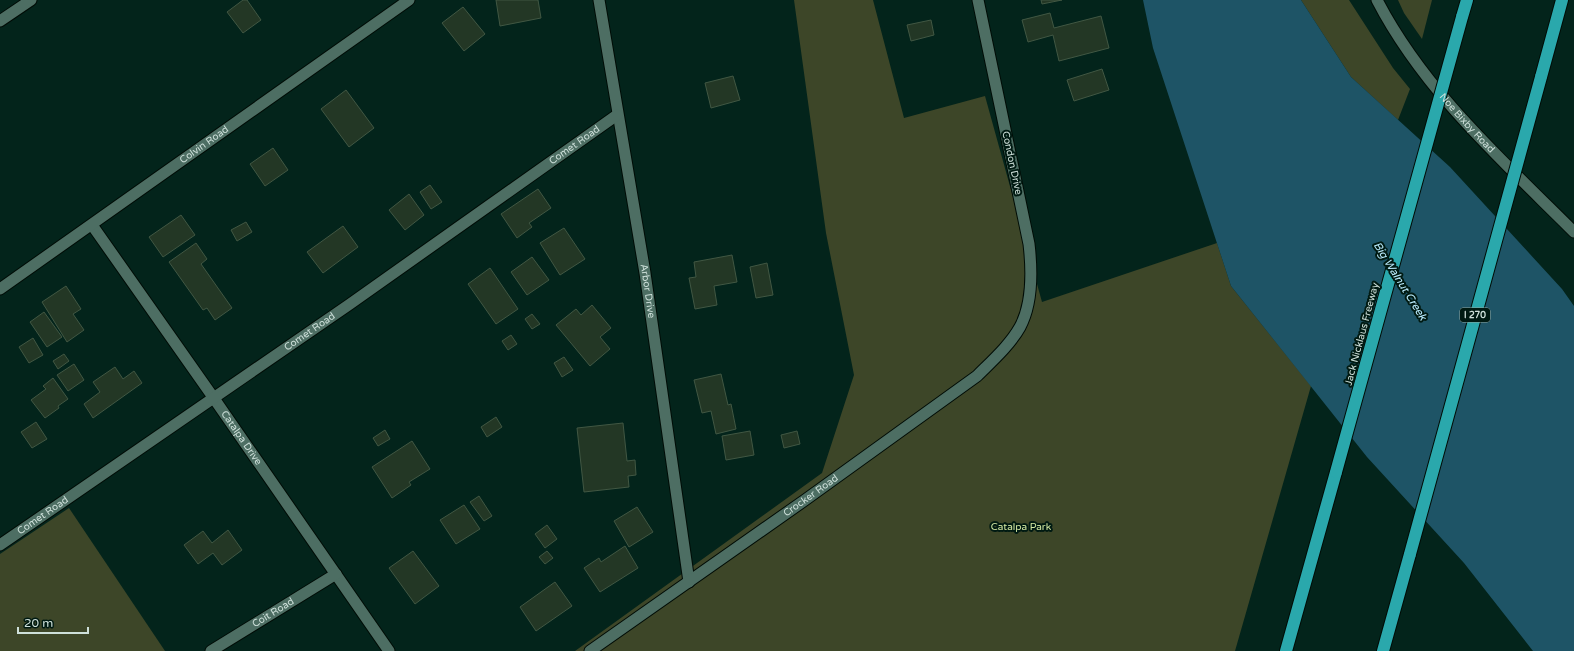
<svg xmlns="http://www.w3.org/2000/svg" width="1574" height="651" viewBox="0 0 1574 651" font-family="'Varela Round',sans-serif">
	<rect width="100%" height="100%" fill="#03241b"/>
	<g fill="#3d4628">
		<path d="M794,0H873L904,118L985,96L1042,302L1217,243L1231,286L1311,386L1235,651H575L822,473L854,375L826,233Z"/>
		<path d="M1301,0H1349L1393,68L1410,89L1398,120L1351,77Z"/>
		<path d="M1398,0H1432L1422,39L1404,13Z"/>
		<path d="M69,508L165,651H0V554Z"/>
	</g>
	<path fill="#1e5466" d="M1143,0H1301L1351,77L1450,167L1562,289L1574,306V651H1533L1464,563L1367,457L1231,286L1153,48Z"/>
	<g fill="#233725" stroke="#415743">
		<path d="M243,0H247L261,20L243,33L227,12Z"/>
		<path d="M496,0H538L541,18L500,26Z"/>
		<path d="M1041,0H1062L1042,4Z"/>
		<path d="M463,7L485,34L464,51L442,23Z"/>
		<path d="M1050,13L1054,28L1101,16L1109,48L1059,61L1053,35L1028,42L1022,20Z"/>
		<path d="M931,20L934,35L911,41L907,25Z"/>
		<path d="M1102,69L1109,90L1074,101L1067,80Z"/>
		<path d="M733,76L740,100L711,108L705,83Z"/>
		<path d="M346,90L374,128L349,147L321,109Z"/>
		<path d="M273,148L288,170L265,186L250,164Z"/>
		<path d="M430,185L442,202L431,209L420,192Z"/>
		<path d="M538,189L551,208L529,223L532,227L517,238L501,214Z"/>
		<path d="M409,194L424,215L405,230L389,210Z"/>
		<path d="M181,215L195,235L163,257L149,237Z"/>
		<path d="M246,222L252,232L237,241L231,230Z"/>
		<path d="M343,226L358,247L323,273L307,252Z"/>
		<path d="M564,228L585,259L560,275L540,243Z"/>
		<path d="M196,243L207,259L201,264L232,308L215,320L207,308L203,310L169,262Z"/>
		<path d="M732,255L737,282L714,286L717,305L695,309L689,278L696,277L694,262Z"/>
		<path d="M532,257L549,280L527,295L511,272Z"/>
		<path d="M767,263L773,295L756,298L750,267Z"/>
		<path d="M490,268L518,309L496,324L468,284Z"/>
		<path d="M66,286L81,309L73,314L84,330L67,342L42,302Z"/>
		<path d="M592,305L611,328L600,337L610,349L590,366L556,325L576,309L581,315Z"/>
		<path d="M44,312L62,337L47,347L30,322Z"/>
		<path d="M532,314L540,324L532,329L525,319Z"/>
		<path d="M511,335L517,344L508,350L502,341Z"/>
		<path d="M33,338L43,355L29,363L19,347Z"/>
		<path d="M64,354L69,361L58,369L53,361Z"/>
		<path d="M564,357L573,370L562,377L554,363Z"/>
		<path d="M74,364L84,380L68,391L57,375Z"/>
		<path d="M115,367L123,379L134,371L142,383L93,418L84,404L100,392L93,382Z"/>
		<path d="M721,374L728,405L731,404L736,429L716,434L711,411L702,413L694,380Z"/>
		<path d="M53,378L68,399L58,406L59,408L45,418L31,400L46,389L43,386Z"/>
		<path d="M496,417L502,427L487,437L481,427Z"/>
		<path d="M36,422L47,439L32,448L21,432Z"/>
		<path d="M623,423L627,461L635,460L636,475L628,476L629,487L584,492L577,428Z"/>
		<path d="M385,430L390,439L378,446L373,438Z"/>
		<path d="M750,431L754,455L726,460L722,436Z"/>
		<path d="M797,431L800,444L784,448L781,435Z"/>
		<path d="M412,441L430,469L409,482L411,485L392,498L372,467Z"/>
		<path d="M479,496L492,516L484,521L470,502Z"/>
		<path d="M464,505L480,529L456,544L440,520Z"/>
		<path d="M637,507L653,532L629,547L614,521Z"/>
		<path d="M547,525L557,539L545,548L535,534Z"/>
		<path d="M228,530L242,550L222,565L213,553L198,564L184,545L203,531L212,543Z"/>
		<path d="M625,546L638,568L600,592L584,568L599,558L601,562Z"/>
		<path d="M413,551L439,586L415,604L389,568Z"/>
		<path d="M547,551L553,558L545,564L539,557Z"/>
		<path d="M555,582L572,606L536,631L520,607Z"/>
	</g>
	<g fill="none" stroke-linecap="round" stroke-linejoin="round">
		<defs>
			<g id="minor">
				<path id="s1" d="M599,0L645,273L689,582"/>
				<path d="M0,21L31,0"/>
				<path id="s2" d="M92,225L213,397L389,651"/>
				<path id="s3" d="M0,289L409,0"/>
				<path id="s4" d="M0,545L350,304L617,115"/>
				<path id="s5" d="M211,651L336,574"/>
				<path id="s6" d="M590,651L805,500L977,376C992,361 1010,345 1020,327C1033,303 1032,270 1029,244L978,0"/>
			</g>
			<g id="tertiary">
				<path id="s7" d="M1377,0C1424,91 1503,161 1574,232"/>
			</g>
			<g id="motorway">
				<path d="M1462,17L1467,0"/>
				<path d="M1541,77L1562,0"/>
				<path d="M1286,651L1336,472"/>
				<path d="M1383,651L1410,554"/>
			</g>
		</defs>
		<use href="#minor" stroke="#000c06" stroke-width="13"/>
		<use href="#tertiary" stroke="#000c06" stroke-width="13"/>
		<use href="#motorway" stroke="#000c06" stroke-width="14"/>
		<use href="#minor" stroke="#4d6e63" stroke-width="11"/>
		<use href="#tertiary" stroke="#4d6e63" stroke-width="11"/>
		<use href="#motorway" stroke="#2aa8ac" stroke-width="12"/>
		<defs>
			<g id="motorway-bridge">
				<path d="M1336,472L1462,17"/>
				<path d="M1410,554L1541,77"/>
			</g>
		</defs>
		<use href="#motorway-bridge" stroke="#000c06" stroke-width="14" stroke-linecap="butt"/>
		<use href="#motorway-bridge" stroke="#2aa8ac" stroke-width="12"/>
	</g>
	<g text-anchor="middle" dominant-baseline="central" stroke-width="4" stroke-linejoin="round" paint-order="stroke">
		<rect fill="#001a12" stroke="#90a59e" stroke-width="1" x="1460" y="308" width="30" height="14" rx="3"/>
		<g font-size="9" font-weight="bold" fill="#cee0da">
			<text x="1475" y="315">I 270</text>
		</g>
		<g font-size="10" fill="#cee0da" stroke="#001a12">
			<text stroke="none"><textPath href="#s7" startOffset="153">Noe Bixby Road</textPath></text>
			<text stroke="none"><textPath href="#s3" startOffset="250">Colvin Road</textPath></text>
			<text stroke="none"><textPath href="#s4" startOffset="700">Comet Road</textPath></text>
			<text transform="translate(1012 163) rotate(78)">Condon Drive</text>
			<text stroke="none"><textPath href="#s1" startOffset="295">Arbor Drive</textPath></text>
			<text stroke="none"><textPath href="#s4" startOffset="376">Comet Road</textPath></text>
			<text transform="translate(1362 334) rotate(-75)">Jack Nicklaus Freeway</text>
			<text stroke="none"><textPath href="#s2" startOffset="260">Catalpa Drive</textPath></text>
			<text stroke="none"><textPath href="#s6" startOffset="270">Crocker Road</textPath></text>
			<text stroke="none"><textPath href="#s4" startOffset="52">Comet Road</textPath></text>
			<text stroke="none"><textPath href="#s5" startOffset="73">Coit Road</textPath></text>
		</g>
		<g font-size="10" fill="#d3e9a3" stroke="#001a12">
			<text x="1021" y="527">Catalpa Park</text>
		</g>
		<g font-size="11" font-style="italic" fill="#b9eafc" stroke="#001a12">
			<text transform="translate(1400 281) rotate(58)">Big Walnut Creek</text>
		</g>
	</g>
	<path d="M18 627v6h70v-6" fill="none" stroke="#cee0da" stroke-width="2"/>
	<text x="24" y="627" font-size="12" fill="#cee0da" stroke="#001a12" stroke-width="3" paint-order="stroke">20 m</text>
</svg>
